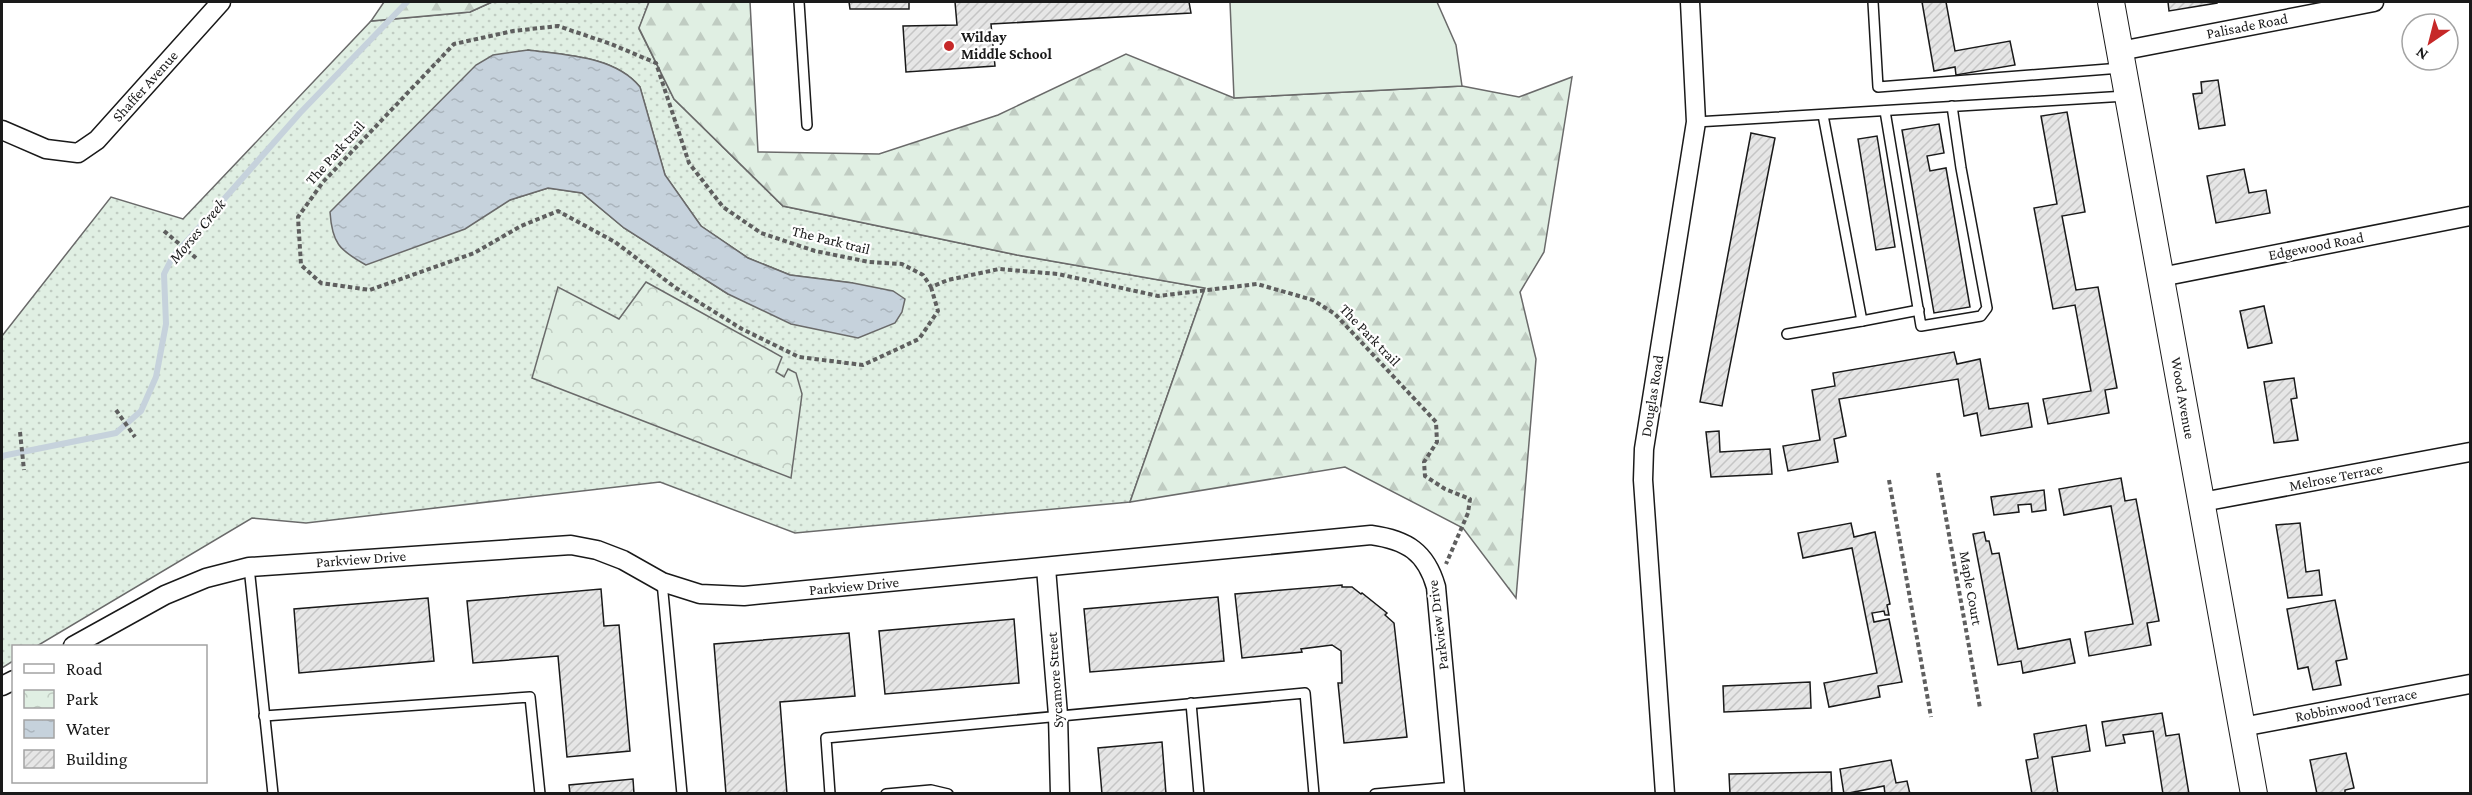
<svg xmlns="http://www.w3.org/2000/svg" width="2472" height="795" viewBox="0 0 2472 795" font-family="'Crimson Pro',serif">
	<defs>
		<pattern id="grass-dots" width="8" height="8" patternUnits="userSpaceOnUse" patternTransform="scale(1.5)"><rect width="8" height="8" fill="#e0efe3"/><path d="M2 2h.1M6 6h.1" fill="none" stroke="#c0ccc2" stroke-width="1.8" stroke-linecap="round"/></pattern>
		<pattern id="forest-firs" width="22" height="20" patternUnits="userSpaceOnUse" patternTransform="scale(1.5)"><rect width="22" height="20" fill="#e0efe3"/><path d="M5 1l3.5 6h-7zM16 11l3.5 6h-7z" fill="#c0ccc2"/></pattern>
		<pattern id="park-crowns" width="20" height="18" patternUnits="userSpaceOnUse" patternTransform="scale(1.5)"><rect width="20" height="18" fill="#e0efe3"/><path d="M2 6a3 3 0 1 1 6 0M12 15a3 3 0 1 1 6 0" fill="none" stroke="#c0ccc2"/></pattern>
		<pattern id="water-ripples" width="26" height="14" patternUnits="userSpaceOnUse" patternTransform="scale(1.5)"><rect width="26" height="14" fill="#c6d2dc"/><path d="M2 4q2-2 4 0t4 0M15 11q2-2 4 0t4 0" fill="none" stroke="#aab4bc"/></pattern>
		<pattern id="building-hatch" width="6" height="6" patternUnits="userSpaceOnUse" patternTransform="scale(1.5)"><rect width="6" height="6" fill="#e6e6e6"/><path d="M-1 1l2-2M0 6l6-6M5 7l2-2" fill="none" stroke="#c5c5c5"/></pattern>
	</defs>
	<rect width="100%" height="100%" fill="#fff"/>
	<path fill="url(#grass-dots)" stroke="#6a6a6a" stroke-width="1.5" fill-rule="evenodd" d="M492,2H649L639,29L674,99L783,206L1017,255L1205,288L1130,502L795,533L660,482L306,523L252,518L37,646H14L13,661L2,668V336L111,197L183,219L371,21L470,12ZM528,50C565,55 615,56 640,87L665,175L701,226L748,258L790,275L853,283L728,294L624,228L582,193L548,188L510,200Z"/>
	<g fill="url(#forest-firs)" stroke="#6a6a6a" stroke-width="1.5">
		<path d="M384,2H492L470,12L371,21Z"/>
		<path d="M649,2H750L758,152L879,154L998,115L1126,54L1234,98L1462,86L1519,97L1572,77L1544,252L1520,292L1536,359L1516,598L1463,528L1345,467L1130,502L1205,288L1017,255L783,206L674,99L639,28Z"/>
	</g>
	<path fill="url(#park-crowns)" stroke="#6a6a6a" stroke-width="1.5" d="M646,282L782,357L776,372L784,377L788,369L796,373L802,394L791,478L532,378L558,287L619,319Z"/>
	<path fill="#e0efe3" stroke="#6a6a6a" stroke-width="1.5" d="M1230,2H1437L1456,45L1462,86L1234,98Z"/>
	<path fill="url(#water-ripples)" stroke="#6a6a6a" stroke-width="1.5" d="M528,50C565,55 615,56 640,87L665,175L701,226L748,258L790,275L853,283L893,291L905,299L902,312L895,323L858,338L791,324L728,294L624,228L582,193L548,188L510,200L465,229L366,265C339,250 332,243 330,212L476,65L493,55Z"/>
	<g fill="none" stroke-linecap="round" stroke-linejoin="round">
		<path stroke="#c6d2dc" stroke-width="6" d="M2,456L116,433L141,411L156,377L166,324L164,274L172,258L300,113L407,2"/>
	</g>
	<g fill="url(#building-hatch)" stroke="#1a1a1a" stroke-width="1.5">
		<path d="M849,2H909V9H850Z"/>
		<path d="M955,2H1189L1191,13L991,24L995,66L906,72L903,26L957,25Z"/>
		<path d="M1922,2H1946L1955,51L2010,41L2015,65L1956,75L1955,67L1934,71Z"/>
		<path d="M2168,2H2217V3L2169,11Z"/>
		<path d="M2218,80L2225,125L2199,129L2193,94L2202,93L2201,82Z"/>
		<path d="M2067,112L2085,212L2062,216L2076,290L2098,287L2117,388L2105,390L2109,413L2048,424L2043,399L2091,391L2075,305L2053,309L2034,208L2057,204L2041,116Z"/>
		<path d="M1939,124L1944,153L1927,156L1930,171L1946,168L1970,307L1934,313L1902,130Z"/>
		<path d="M1751,133L1775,138L1722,406L1700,402Z"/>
		<path d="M1877,136L1895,247L1876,250L1858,139Z"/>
		<path d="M2244,169L2249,193L2266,190L2270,213L2216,223L2207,176Z"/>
		<path d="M2264,306L2272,343L2248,348L2240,311Z"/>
		<path d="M1954,352L1957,364L1980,359L1989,409L2028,403L2032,427L1981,436L1977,413L1964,416L1958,379L1839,399L1846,436L1834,439L1838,462L1788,471L1783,446L1820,440L1812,390L1835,386L1833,373Z"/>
		<path d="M2294,378L2297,398L2291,399L2298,440L2274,443L2264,382Z"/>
		<path d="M1719,431L1720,452L1770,449L1772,474L1711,477L1706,432Z"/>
		<path d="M2121,478L2125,501L2136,499L2159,621L2147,623L2151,645L2089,656L2085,632L2133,624L2111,506L2064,515L2059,489Z"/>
		<path d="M2044,490L2046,510L2032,512L2031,504L2018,505L2019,512L1994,515L1991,497Z"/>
		<path d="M1851,523L1854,537L1875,532L1890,604L1887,605L1889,615H1885L1884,611L1872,613L1874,622L1889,619L1902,682L1878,686L1880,697L1829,707L1824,683L1877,673L1852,548L1803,558L1798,533Z"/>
		<path d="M2300,523L2306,572L2319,570L2322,595L2288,598L2276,525Z"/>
		<path d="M1984,532L1986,541H1989L1992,554L1999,553L2018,649L2070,639L2075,663L2023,673L2021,661L1998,665L1973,534Z"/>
		<path d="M1342,585V587H1352L1361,594L1362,593L1387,613L1385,615L1394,623L1407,737L1344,743L1338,683H1342L1341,651L1332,645L1301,649L1302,652L1242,658L1235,594Z"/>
		<path d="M601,589L604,626L619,625L630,751L567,757L558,656L473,663L467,601Z"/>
		<path d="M1218,597L1224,661L1090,672L1084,609Z"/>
		<path d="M428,598L434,661L299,673L294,609Z"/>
		<path d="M2335,600L2347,659L2336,661L2341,685L2313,690L2308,667L2298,669L2287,609Z"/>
		<path d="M1014,619L1019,683L885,694L879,631Z"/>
		<path d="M849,633L855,696L780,702L787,794H726L714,644Z"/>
		<path d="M1810,682L1811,708L1724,712L1723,686Z"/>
		<path d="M2162,713L2166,736L2179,734L2189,794H2163L2153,731L2123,735L2125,743L2106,746L2102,722Z"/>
		<path d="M2086,725L2090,751L2052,757L2058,794H2032L2026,760L2038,758L2034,734Z"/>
		<path d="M1162,742L1166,794H1102L1098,748Z"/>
		<path d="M2346,753L2354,788L2345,790V794H2317L2310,760Z"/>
		<path d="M1891,760L1896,783L1907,781L1910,794H1885L1884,786L1844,794L1840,769Z"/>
		<path d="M1831,772L1832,794H1730L1729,774Z"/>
		<path d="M633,779L634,794H570L569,785Z"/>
	</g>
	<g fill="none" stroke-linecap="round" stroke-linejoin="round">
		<defs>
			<g id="service">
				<path d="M799,2L807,125"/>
				<path d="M1873,2L1878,87L2121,68"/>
				<path d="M1885,111L1921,326L1981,316L1987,308L1961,168L1952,106"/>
				<path d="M1823,115L1862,321L1919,310"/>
				<path d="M1696,122L2126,96"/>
				<path d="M1787,334L1862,321"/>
				<path d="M249,567L273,794"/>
				<path d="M662,582L682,794"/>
				<path d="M1191,703L1199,794"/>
				<path d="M264,716L530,697L540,794"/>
				<path d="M830,794L826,738L1305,693L1314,794"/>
				<path d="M886,794L931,790L948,794"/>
				<path d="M1375,794L1454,787"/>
			</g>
			<g id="minor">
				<path d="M2120,51L2374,2"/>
				<path d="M2,130L46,149L78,153L97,140L221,2"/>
				<path d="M2161,277L2470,216"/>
				<path d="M2202,502L2470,452"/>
				<path d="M1046,568L1058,715L1060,794"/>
				<path d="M73,646L165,595L206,578L249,567L571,545L597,550L623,560L662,582L700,594L744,596L1371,535C1407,540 1426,552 1436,587L1455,794"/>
				<path d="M2,686L14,680"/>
				<path d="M2242,727L2470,684"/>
				<path d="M1665,794L1643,480L1644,449L1696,122L1690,2"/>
			</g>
			<path id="secondary" d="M2111,2L2254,794"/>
		</defs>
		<use href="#service" stroke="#1a1a1a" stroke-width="12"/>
		<use href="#minor" stroke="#1a1a1a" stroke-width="21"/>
		<use href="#secondary" stroke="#1a1a1a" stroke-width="28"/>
		<g stroke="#5f5f5f" stroke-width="4" stroke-dasharray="4.5 3" stroke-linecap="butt">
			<path d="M164,231L196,258"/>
			<path d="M931,287L938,311L919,339L863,365L799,357L742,329L676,288L615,242L558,211L521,226L474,253L370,290L321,283L301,265L298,217L323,182L454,44L513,31L558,26L611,44L656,63L689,163L723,207L761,233L815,251L869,262L902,264L923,275L931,287L948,280L999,269L1058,274L1158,296L1257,284L1313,300L1335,314L1436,422L1437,442L1424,462L1425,476L1445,489L1470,499L1468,513L1446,564"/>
			<path d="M116,410L135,437"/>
			<path d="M20,432L24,470"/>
			<path d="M1938,473L1980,708"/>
			<path d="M1889,480L1931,717"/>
		</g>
		<use href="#service" stroke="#fff" stroke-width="9"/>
		<use href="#minor" stroke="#fff" stroke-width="18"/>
		<use href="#secondary" stroke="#fff" stroke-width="26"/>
	</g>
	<circle fill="#c62828" stroke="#fff" stroke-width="2" cx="949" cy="46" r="6"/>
	<g text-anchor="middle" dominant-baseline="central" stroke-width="4.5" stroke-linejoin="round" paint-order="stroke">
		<g font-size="15" fill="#1a1a1a" stroke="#fff">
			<text transform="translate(2247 26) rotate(-11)">Palisade Road</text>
			<text transform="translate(145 86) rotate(-48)">Shaffer Avenue</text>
			<text transform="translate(335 153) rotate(-48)">The Park trail</text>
			<text transform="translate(831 240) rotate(14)">The Park trail</text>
			<text transform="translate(2316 246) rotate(-11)">Edgewood Road</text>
			<text transform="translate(1370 335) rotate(46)">The Park trail</text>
			<text transform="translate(1652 396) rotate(-81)">Douglas Road</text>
			<text transform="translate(2183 398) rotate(80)">Wood Avenue</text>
			<text transform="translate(2336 477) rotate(-11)">Melrose Terrace</text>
			<text transform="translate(361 559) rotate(-4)">Parkview Drive</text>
			<text transform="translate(854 586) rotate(-5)">Parkview Drive</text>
			<text transform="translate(1971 588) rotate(80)">Maple Court</text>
			<text transform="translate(1438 625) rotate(-97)">Parkview Drive</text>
			<text transform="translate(1055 680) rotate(-94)">Sycamore Street</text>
			<text transform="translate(2356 705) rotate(-11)">Robbinwood Terrace</text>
		</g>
		<g font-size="15" font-weight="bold" fill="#1a1a1a" stroke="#fff" text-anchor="start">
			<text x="961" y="37">Wilday<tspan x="961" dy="17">Middle School</tspan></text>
		</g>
		<g font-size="16" font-style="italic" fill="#1a1a1a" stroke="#fff">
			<text transform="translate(197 231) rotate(-50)">Morses Creek</text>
		</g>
	</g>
	<rect width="2472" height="795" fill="none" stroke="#1a1a1a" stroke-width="6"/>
	<rect x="12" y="645" width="195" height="138" fill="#ffffff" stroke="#a3a3a3" stroke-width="1.5"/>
	<rect x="24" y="664" width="30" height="9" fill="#ffffff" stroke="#a3a3a3" stroke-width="1.5"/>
	<text x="66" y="675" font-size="18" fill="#1a1a1a">Road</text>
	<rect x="24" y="690" width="30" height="18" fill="url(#park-crowns)" stroke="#a3a3a3" stroke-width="1.5"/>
	<text x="66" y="705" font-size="18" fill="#1a1a1a">Park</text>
	<rect x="24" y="720" width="30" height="18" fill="url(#water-ripples)" stroke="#a3a3a3" stroke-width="1.5"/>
	<text x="66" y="735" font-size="18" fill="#1a1a1a">Water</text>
	<rect x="24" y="750" width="30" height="18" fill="url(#building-hatch)" stroke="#a3a3a3" stroke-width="1.5"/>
	<text x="66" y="765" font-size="18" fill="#1a1a1a">Building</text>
	<g transform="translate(2430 42) rotate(215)"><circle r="28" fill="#ffffff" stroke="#a3a3a3" stroke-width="1.5"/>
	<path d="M0-4.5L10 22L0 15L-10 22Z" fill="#c62828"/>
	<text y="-9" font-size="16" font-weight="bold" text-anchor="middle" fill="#1a1a1a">N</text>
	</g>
</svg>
